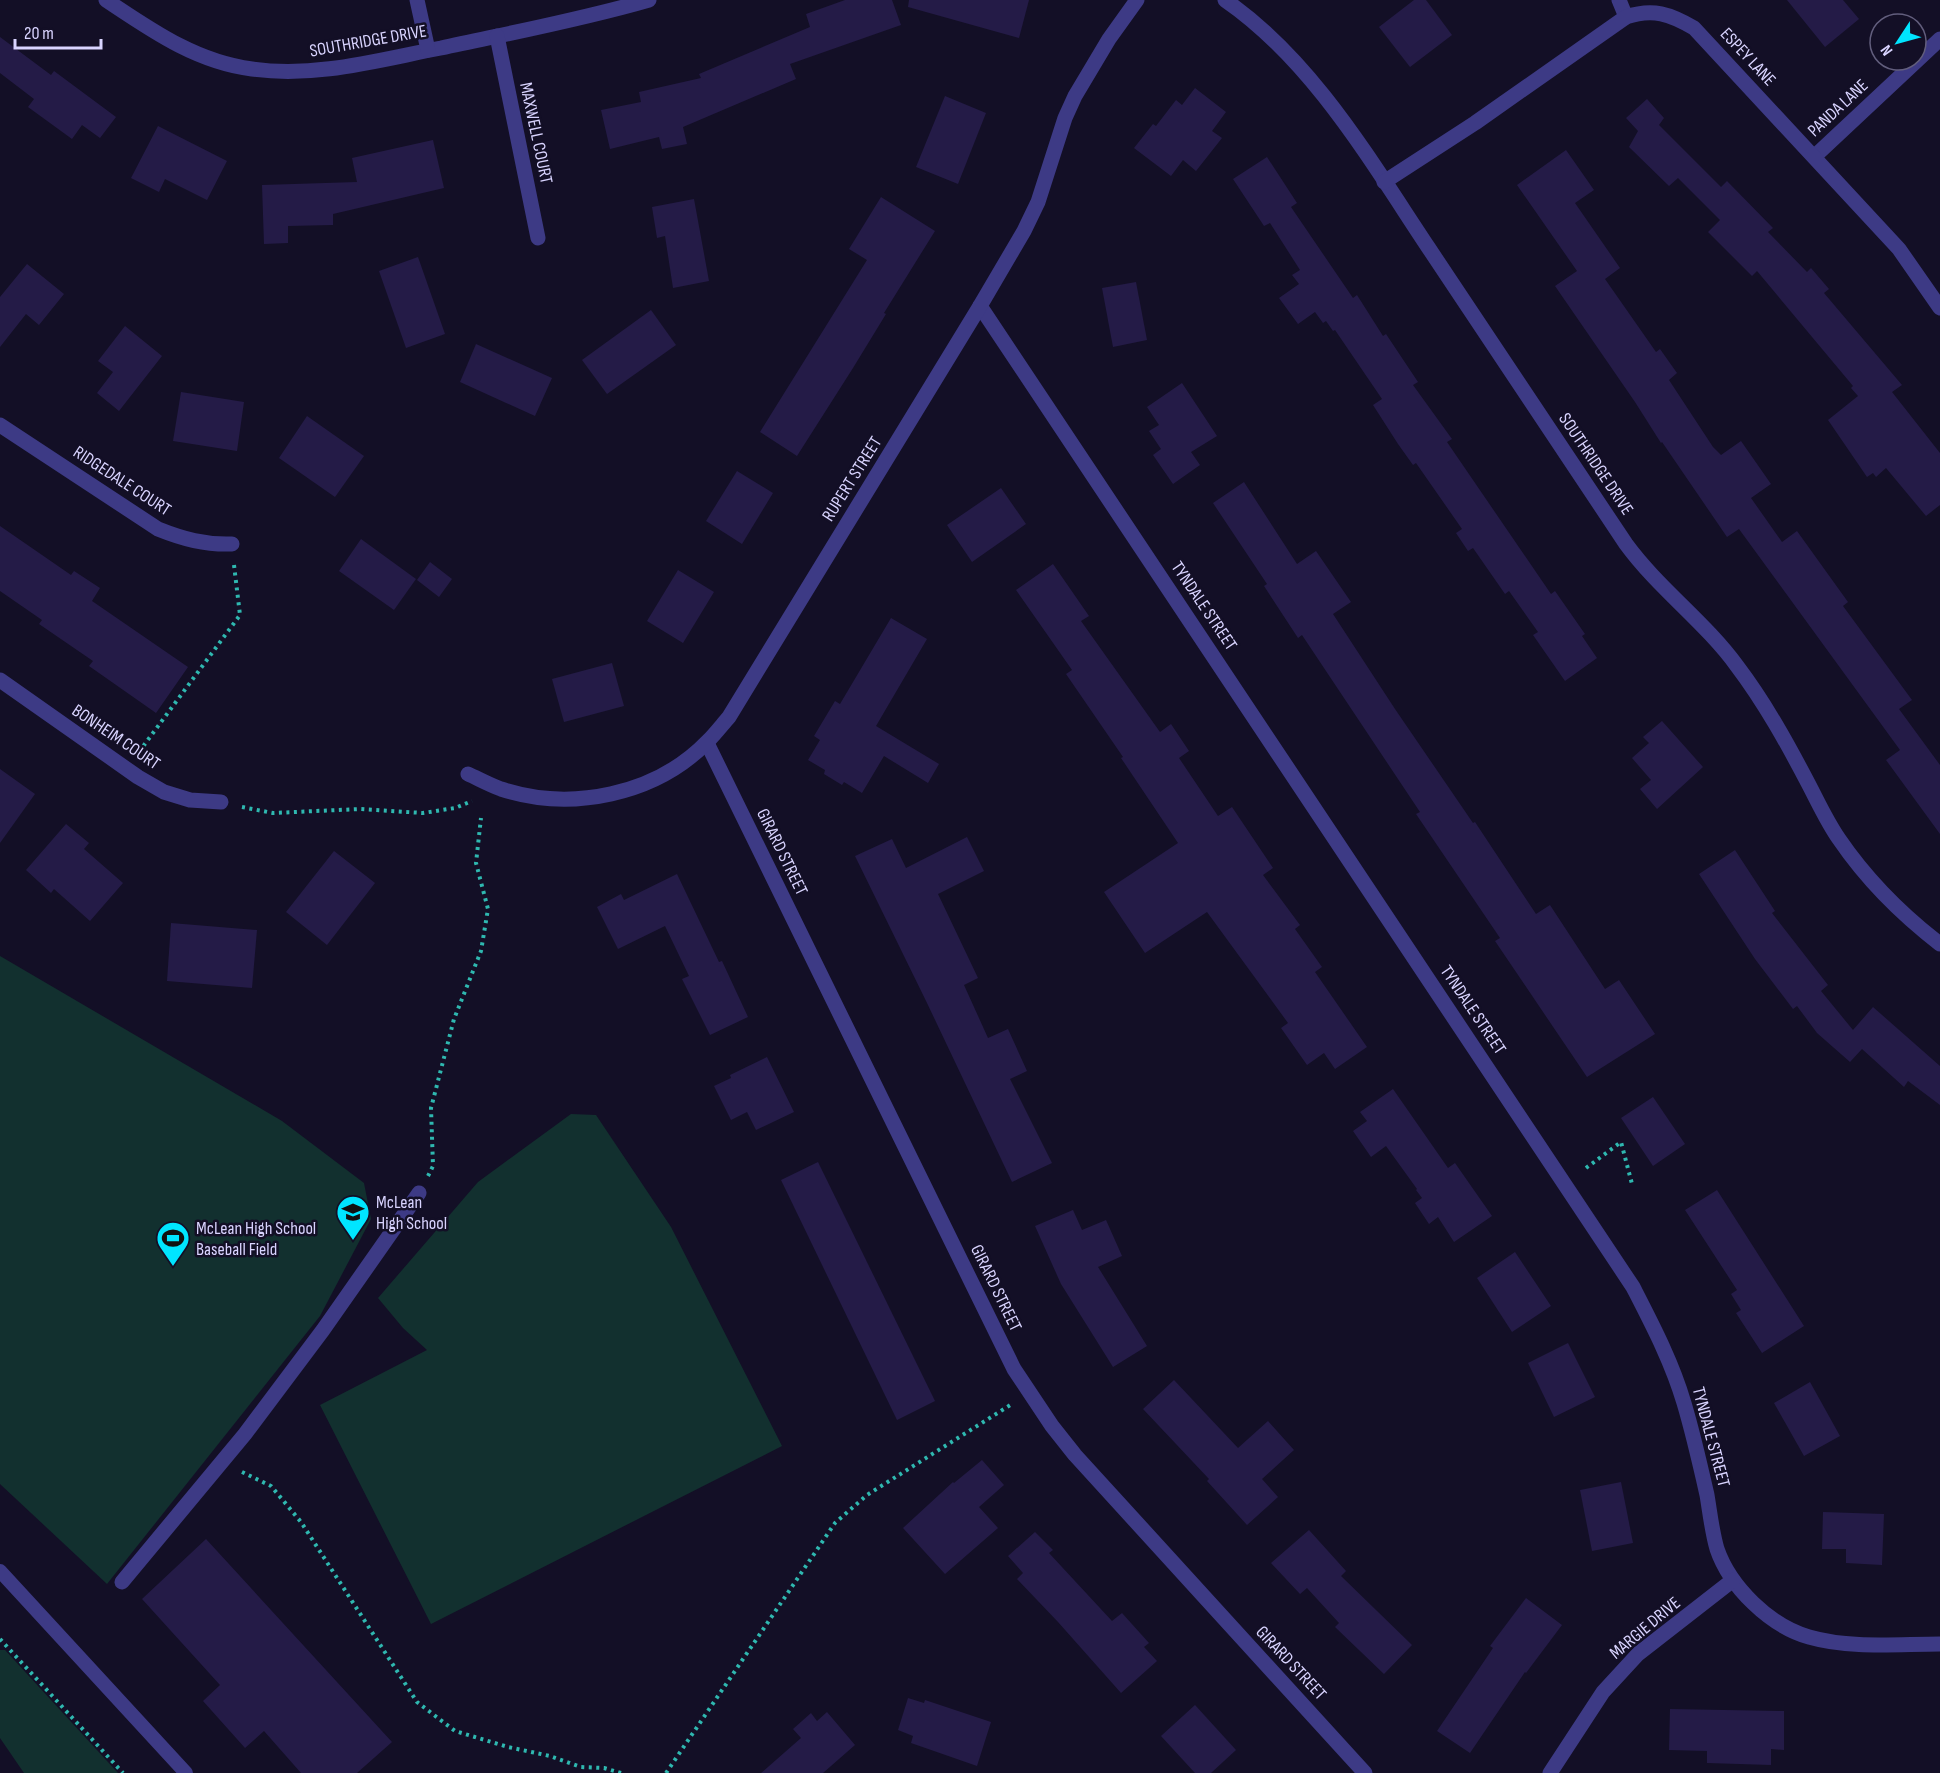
<svg xmlns="http://www.w3.org/2000/svg" width="1940" height="1773" viewBox="0 0 1940 1773" font-family="'Sofia Sans Condensed',sans-serif">
	<rect width="100%" height="100%" fill="#130f26"/>
	<g fill="#12302f">
		<path d="M0,956L282,1121L364,1183L371,1219L320,1316L107,1584L0,1484Z"/>
		<path d="M571,1114L596,1115L671,1227L782,1446L431,1624L320,1405L427,1350L403,1328L378,1298L478,1182Z"/>
		<path d="M0,1650H5L118,1773H24L0,1738Z"/>
	</g>
	<g fill="#241b47">
		<path d="M845,0H892L901,25L790,64L796,79L683,127L687,144L662,149L659,137L610,149L601,110L641,102L639,92L701,78L699,74L810,27L806,14Z"/>
		<path d="M909,0H1029L1019,38L908,7Z"/>
		<path d="M1414,0H1426L1452,35L1410,67L1379,27Z"/>
		<path d="M1787,0H1843L1859,19L1825,47Z"/>
		<path d="M0,37L51,75L54,71L116,117L100,138L82,125L72,139L28,107L34,99L0,73Z"/>
		<path d="M1195,88L1226,112L1212,131L1222,138L1196,171L1183,160L1171,176L1134,148L1153,124L1156,126L1176,100L1182,105Z"/>
		<path d="M945,96L986,113L958,184L916,167Z"/>
		<path d="M1647,99L1664,118L1659,125L1721,187L1727,181L1773,228L1768,232L1807,272L1811,268L1829,289L1824,293L1902,385L1892,392L1940,453V505L1926,516L1886,468L1876,477L1873,473L1867,477L1828,420L1858,396L1851,388L1853,386L1757,271L1752,276L1708,232L1720,220L1678,178L1669,186L1629,147L1638,131L1626,118Z"/>
		<path d="M158,126L227,161L207,200L165,179L159,192L131,178Z"/>
		<path d="M433,140L444,188L333,214V225L288,226V243L264,244L262,185L357,182L352,158Z"/>
		<path d="M1566,150L1594,190L1575,203L1620,268L1605,279L1656,352L1660,349L1677,373L1669,380L1713,447L1721,455L1741,441L1771,484L1751,498L1782,542L1797,531L1848,602L1843,606L1912,700L1899,709L1940,765V834L1886,760L1900,750L1739,529L1727,537L1662,442L1661,443L1635,402L1555,286L1577,271L1517,185Z"/>
		<path d="M1267,157L1297,203L1291,207L1323,254L1353,298L1357,295L1383,336L1386,334L1418,382L1413,385L1452,439L1447,442L1551,594L1555,591L1585,634L1582,636L1597,658L1565,681L1533,635L1538,632L1509,591L1505,594L1473,548L1468,551L1456,533L1462,529L1416,463L1413,465L1398,444L1373,405L1382,399L1335,330L1333,331L1326,321L1323,323L1315,312L1298,324L1279,298L1299,284L1292,275L1300,270L1270,223L1264,226L1233,179Z"/>
		<path d="M881,197L935,231L884,313L886,314L853,368L797,456L760,432L867,260L849,249Z"/>
		<path d="M694,199L709,281L673,288L665,236L657,238L652,207Z"/>
		<path d="M418,257L445,334L406,348L379,271Z"/>
		<path d="M27,264L64,294L39,325L26,314L0,347V297Z"/>
		<path d="M1136,282L1147,340L1113,347L1102,288Z"/>
		<path d="M651,310L676,345L607,394L582,360Z"/>
		<path d="M125,326L162,356L119,411L97,393L113,372L98,361Z"/>
		<path d="M476,344L552,378L535,416L460,382Z"/>
		<path d="M1182,383L1217,436L1191,452L1200,465L1173,484L1153,455L1161,449L1149,431L1159,425L1147,407Z"/>
		<path d="M181,392L244,402L237,451L173,441Z"/>
		<path d="M307,416L364,456L335,497L279,458Z"/>
		<path d="M737,471L773,493L742,544L706,521Z"/>
		<path d="M1244,482L1297,564L1316,551L1351,602L1333,614L1395,709L1473,823L1475,822L1536,914L1550,905L1605,989L1619,980L1655,1034L1587,1077L1495,941L1500,938L1416,814L1420,812L1302,635L1298,638L1264,586L1267,584L1213,503Z"/>
		<path d="M1001,488L1026,524L972,562L947,525Z"/>
		<path d="M0,526L71,575L74,571L100,588L92,601L188,667L156,713L89,666L93,661L39,624L42,620L0,591Z"/>
		<path d="M361,539L416,579L394,610L339,571Z"/>
		<path d="M430,562L452,579L439,597L417,580Z"/>
		<path d="M1053,564L1089,616L1081,621L1160,732L1171,724L1189,751L1179,758L1218,816L1232,807L1273,868L1263,875L1300,925L1295,929L1322,967L1315,972L1367,1047L1335,1069L1324,1053L1307,1065L1281,1028L1288,1023L1207,912L1145,953L1104,892L1178,843L1121,758L1123,757L1066,674L1072,670L1016,590Z"/>
		<path d="M678,570L714,592L683,643L647,621Z"/>
		<path d="M891,618L927,639L876,726L939,764L928,783L884,756L862,793L844,782L842,785L824,774L825,770L808,760L820,740L814,736L835,701L840,704Z"/>
		<path d="M612,663L624,706L564,722L552,679Z"/>
		<path d="M1662,721L1703,767L1657,809L1640,789L1651,780L1632,758L1649,743L1643,737Z"/>
		<path d="M0,769L35,794L0,843Z"/>
		<path d="M66,824L89,843L84,849L123,883L90,921L54,889L51,893L26,870Z"/>
		<path d="M967,837L984,871L938,894L978,978L964,985L988,1038L1008,1029L1027,1071L1010,1079L1052,1163L1012,1182L927,1003L855,856L892,839L906,868Z"/>
		<path d="M1735,850L1775,911L1772,913L1828,985L1821,991L1853,1030L1873,1007L1940,1066V1105L1908,1081L1904,1087L1862,1049L1850,1062L1817,1033L1797,1006L1793,1009L1755,959L1699,874Z"/>
		<path d="M334,851L375,883L327,945L286,912Z"/>
		<path d="M677,874L719,962L722,961L748,1017L710,1035L682,979L689,976L665,926L618,949L597,907L621,894L624,900Z"/>
		<path d="M171,923L257,930L252,988L167,981Z"/>
		<path d="M767,1057L794,1112L756,1130L747,1112L731,1120L714,1086L731,1078L730,1075Z"/>
		<path d="M1393,1089L1448,1168L1455,1163L1492,1216L1454,1242L1438,1217L1429,1224L1415,1203L1422,1198L1416,1190L1417,1189L1386,1146L1371,1157L1353,1131L1367,1121L1360,1112Z"/>
		<path d="M1653,1097L1685,1144L1653,1166L1621,1118Z"/>
		<path d="M818,1162L935,1401L897,1420L781,1180Z"/>
		<path d="M1717,1190L1804,1326L1762,1353L1736,1313L1741,1310L1731,1294L1737,1290L1685,1210Z"/>
		<path d="M1073,1210L1082,1230L1106,1220L1122,1256L1098,1267L1147,1346L1113,1367L1061,1284L1035,1226Z"/>
		<path d="M1515,1252L1551,1306L1512,1332L1477,1278Z"/>
		<path d="M1568,1343L1595,1397L1554,1417L1528,1363Z"/>
		<path d="M1174,1380L1238,1448L1268,1421L1294,1450L1262,1479L1278,1497L1247,1525L1207,1481L1209,1479L1143,1409Z"/>
		<path d="M1810,1382L1840,1436L1804,1456L1774,1403Z"/>
		<path d="M982,1460L1004,1485L979,1507L998,1528L945,1574L903,1528L953,1482L954,1483Z"/>
		<path d="M1621,1482L1633,1543L1592,1551L1580,1490Z"/>
		<path d="M1823,1512L1884,1514L1882,1565L1846,1563V1549H1822Z"/>
		<path d="M1309,1530L1346,1571L1341,1576L1412,1645L1384,1674L1335,1627L1339,1623L1307,1588L1300,1594L1271,1563Z"/>
		<path d="M1035,1532L1053,1550L1049,1553L1112,1621L1122,1613L1149,1643L1144,1647L1157,1661L1121,1693L1058,1622L1017,1579L1023,1573L1008,1556Z"/>
		<path d="M206,1539L392,1742L357,1773H301L264,1731L245,1748L203,1701L220,1685L142,1599Z"/>
		<path d="M1526,1598L1562,1625L1526,1673L1525,1672L1470,1753L1437,1731L1493,1648L1490,1646Z"/>
		<path d="M908,1698L924,1703L925,1700L991,1722L977,1766L911,1743L913,1736L898,1730Z"/>
		<path d="M1195,1705L1236,1750L1211,1773H1195L1161,1736Z"/>
		<path d="M1670,1709L1784,1711V1750L1771,1749V1765L1707,1763V1751L1669,1750Z"/>
		<path d="M827,1712L855,1745L823,1773H761L801,1738L793,1729L811,1713L817,1721Z"/>
	</g>
	<g fill="none" stroke-linecap="round" stroke-linejoin="round">
		<g stroke="#2fb8b0" stroke-width="4" stroke-dasharray="3 4.5" stroke-linecap="butt">
			<path d="M139,752L240,615L234,565"/>
			<path d="M242,807L273,813L360,809L423,813L455,808L472,801"/>
			<path d="M1586,1168L1621,1142L1632,1184"/>
			<path d="M428,1176L433,1166L431,1108L454,1019L481,951L488,909L476,863L481,818"/>
			<path d="M242,1472L271,1486L301,1522L417,1702L455,1731L508,1747L550,1756L581,1767L604,1768L621,1773"/>
			<path d="M0,1639L123,1773"/>
			<path d="M666,1773L835,1523L867,1495L1012,1404"/>
		</g>
		<path stroke="#3d3a85" stroke-width="14" d="M0,1571L186,1773"/>
		<g stroke="#3d3a85" stroke-width="15">
			<path d="M106,0C151,30 196,62 252,69C316,78 378,60 441,48C510,33 580,20 649,0"/>
			<path d="M417,0L428,50"/>
			<path d="M1225,0C1312,60 1370,160 1428,247C1494,346 1560,445 1626,544C1659,589 1705,622 1737,666C1765,703 1787,743 1808,783C1818,802 1827,822 1839,839C1867,880 1901,914 1940,944"/>
			<path d="M1619,0L1626,17"/>
			<path d="M497,36L538,238"/>
			<path d="M1815,156L1940,39"/>
			<path d="M1384,182L1475,123L1626,17C1653,8 1670,14 1694,28L1899,249L1940,308"/>
			<path d="M980,306L1633,1287C1652,1324 1672,1362 1684,1403C1693,1433 1700,1464 1707,1495C1710,1513 1712,1532 1717,1549C1730,1587 1770,1626 1809,1637C1851,1649 1897,1644 1940,1644"/>
			<path d="M0,425L158,529C183,539 205,545 232,544"/>
			<path d="M0,680L138,777L164,792L190,800L221,802"/>
			<path d="M707,743L1014,1369L1052,1426L1075,1455L1365,1773"/>
			<path d="M468,774C479,779 490,785 501,789C571,812 656,795 708,741C715,734 722,725 729,717L980,306L1024,231L1038,202L1065,118L1075,96L1109,39L1137,0"/>
			<path d="M122,1582L245,1434L323,1330L419,1193"/>
			<path d="M1550,1773L1603,1692L1638,1654L1733,1580"/>
		</g>
	</g>
	<defs>
		<symbol id="school-pin" viewBox="-11 -11 22 30"><path d="M0 17L-7.5 6A9.5 9.5 0 1 1 7.5 6Z" fill="#00e5ff" stroke="#130f26"/><path d="M0-5L7-2L0 1L-7-2ZM-4 1L0 2.5L4 1V4Q0 6-4 4Z" fill="#111"/></symbol>
		<symbol id="stadium-pin" viewBox="-11 -11 22 30"><path d="M0 17L-7.5 6A9.5 9.5 0 1 1 7.5 6Z" fill="#00e5ff" stroke="#130f26"/><path d="M0-5a6.5 5 0 1 0 0 10a6.5 5 0 1 0 0-10ZM-3.5-1.8h7v3.6h-7Z" fill="#111"/></symbol>
	</defs>
	<g fill-rule="evenodd">
		<use href="#school-pin" x="334" y="1193" width="38" height="52"/>
		<use href="#stadium-pin" x="154" y="1219" width="38" height="52"/>
	</g>
	<g text-anchor="middle" dominant-baseline="central" stroke-width="5" stroke-linejoin="round" paint-order="stroke">
		<g font-size="18" fill="#d9d4ff" stroke="#130f26">
			<text transform="translate(368 41) rotate(-10)">SOUTHRIDGE DRIVE</text>
			<text transform="translate(1748 57) rotate(47)">ESPEY LANE</text>
			<text transform="translate(1838 108) rotate(-43)">PANDA LANE</text>
			<text transform="translate(536 133) rotate(78)">MAXWELL COURT</text>
			<text transform="translate(1596 464) rotate(56)">SOUTHRIDGE DRIVE</text>
			<text transform="translate(852 479) rotate(-58)">RUPERT STREET</text>
			<text transform="translate(122 481) rotate(33)">RIDGEDALE COURT</text>
			<text transform="translate(1204 606) rotate(56)">TYNDALE STREET</text>
			<text transform="translate(116 737) rotate(34)">BONHEIM COURT</text>
			<text transform="translate(782 852) rotate(64)">GIRARD STREET</text>
			<text transform="translate(1473 1010) rotate(56)">TYNDALE STREET</text>
			<text transform="translate(996 1288) rotate(64)">GIRARD STREET</text>
			<text transform="translate(1711 1437) rotate(75)">TYNDALE STREET</text>
			<text transform="translate(1645 1628) rotate(-40)">MARGIE DRIVE</text>
			<text transform="translate(1291 1663) rotate(47)">GIRARD STREET</text>
		</g>
		<g font-size="18" fill="#d9d4ff" stroke="#130f26" text-anchor="start">
			<text x="376" y="1202">McLean<tspan x="376" dy="21">High School</tspan></text>
			<text x="196" y="1228">McLean High School<tspan x="196" dy="21">Baseball Field</tspan></text>
		</g>
	</g>
	<g transform="translate(1898 42) rotate(234)"><circle r="28" fill="#130f26" stroke="#625e7d" stroke-width="1.5"/>
	<path d="M0-4.5L10 22L0 15L-10 22Z" fill="#00e5ff"/>
	<text y="-9" font-size="16" font-weight="bold" text-anchor="middle" fill="#d9d4ff">N</text>
	</g>
	<path d="M15 39v9h86v-9" fill="none" stroke="#d9d4ff" stroke-width="3"/>
	<text x="24" y="39" font-size="18" fill="#d9d4ff" stroke="#130f26" stroke-width="4.5" paint-order="stroke">20 m</text>
</svg>
